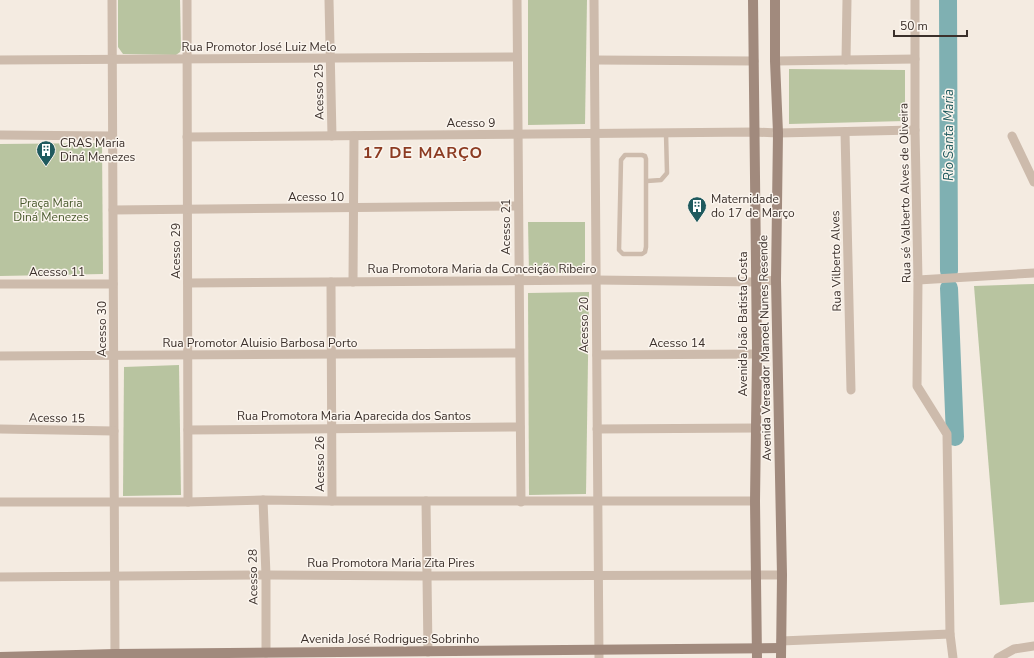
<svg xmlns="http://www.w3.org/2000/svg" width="1034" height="658" viewBox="0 0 1034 658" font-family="'Nunito Sans',sans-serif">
	<rect width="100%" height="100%" fill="#f4ebe1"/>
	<g fill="#b8c4a0">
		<path d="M118,0H180L181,48L180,52L176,55L123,54L118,47Z"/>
		<path d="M528,0H587L585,124L528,125Z"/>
		<path d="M789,69L905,70V121L789,124Z"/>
		<path d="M102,143L103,274L0,276V144Z"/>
		<path d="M528,222H585V273L529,272Z"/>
		<path d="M1034,284V602L1000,605L974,286Z"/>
		<path d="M589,292L586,494L529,495L528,293Z"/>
		<path d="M179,365L181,495L123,496L124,367Z"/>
	</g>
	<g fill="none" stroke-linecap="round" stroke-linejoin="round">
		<g stroke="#7fb0b2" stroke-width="18">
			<path d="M948,0L949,271"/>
			<path d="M949,288L955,437"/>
		</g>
		<g stroke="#cdbbac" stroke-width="4.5">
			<path d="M625,155H642L645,156L646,159V247L645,252L642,254H623L619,250L621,160Z"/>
			<path d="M647,181L661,180L667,173L666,133"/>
		</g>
		<g stroke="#cdbbac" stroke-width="9">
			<path d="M112,0L115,658"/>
			<path d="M187,0L188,502"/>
			<path d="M329,0L332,136"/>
			<path d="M517,0L521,502"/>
			<path d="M594,0L599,658"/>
			<path d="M915,0V130L918,280L917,386L947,434L950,634L953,658"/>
			<path d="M0,60L517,57"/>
			<path d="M595,60L754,61"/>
			<path d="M846,60L847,0"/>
			<path d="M775,61L915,59"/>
			<path d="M845,132L851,390"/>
			<path d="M0,135L112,136"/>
			<path d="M1012,136L1034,182"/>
			<path d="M187,137L755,132L778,133L915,130"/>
			<path d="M113,210L518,206"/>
			<path d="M918,280L1034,273"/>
			<path d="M331,282L332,501"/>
			<path d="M353,282L354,136"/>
			<path d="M188,283L596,280L757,282L776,280"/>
			<path d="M0,284H113"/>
			<path d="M597,355L757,354"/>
			<path d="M0,356L519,353"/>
			<path d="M0,429L114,431"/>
			<path d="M597,429L756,428"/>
			<path d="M188,430L520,427"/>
			<path d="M263,500L266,575V653"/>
			<path d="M426,501L428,652"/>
			<path d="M0,502H188L263,500L332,501H755"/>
			<path d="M0,577L266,575L427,576L782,575"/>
			<path d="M781,641L950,634"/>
			<path d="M998,658L1014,649L1034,646"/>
		</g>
		<g stroke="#a18a7d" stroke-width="10">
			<path d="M753,0L757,354L755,501L757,658"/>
			<path d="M775,0V61L778,133L776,280L782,575L781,658"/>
			<path d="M0,657L115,654L781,648"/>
		</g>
	</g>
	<defs>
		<symbol id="building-pin" viewBox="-11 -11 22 30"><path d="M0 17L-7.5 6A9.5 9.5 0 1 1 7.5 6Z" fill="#1f5a5e" stroke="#fbf5ee"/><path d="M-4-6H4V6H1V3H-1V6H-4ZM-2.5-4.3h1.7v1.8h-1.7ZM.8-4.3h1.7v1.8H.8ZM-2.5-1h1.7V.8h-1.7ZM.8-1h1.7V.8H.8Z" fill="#fff"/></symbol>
	</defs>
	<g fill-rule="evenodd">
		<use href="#building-pin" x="35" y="139" width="22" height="30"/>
		<use href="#building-pin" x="686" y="195" width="22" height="30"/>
	</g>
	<g text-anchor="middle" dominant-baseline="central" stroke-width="3" stroke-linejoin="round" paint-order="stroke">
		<g font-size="12" fill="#3b302b" stroke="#fbf5ee">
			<text x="259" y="47">Rua Promotor José Luiz Melo</text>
			<text transform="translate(319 92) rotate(-91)">Acesso 25</text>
			<text x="471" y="123">Acesso 9</text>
			<text transform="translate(905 193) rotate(-91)">Rua sé Valberto Alves de Oliveira</text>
			<text x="316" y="197">Acesso 10</text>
			<text transform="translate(506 227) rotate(-90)">Acesso 21</text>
			<text transform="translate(176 251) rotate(-90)">Acesso 29</text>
			<text transform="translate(836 261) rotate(-91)">Rua Vilberto Alves</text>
			<text x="482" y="269">Rua Promotora Maria da Conceição Ribeiro</text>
			<text x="57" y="272">Acesso 11</text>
			<text transform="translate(743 324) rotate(-90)">Avenida João Batista Costa</text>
			<text transform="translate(584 325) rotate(-90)">Acesso 20</text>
			<text transform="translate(102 329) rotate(-90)">Acesso 30</text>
			<text x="260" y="343">Rua Promotor Aluisio Barbosa Porto</text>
			<text x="677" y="343">Acesso 14</text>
			<text transform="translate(765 348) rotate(-91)">Avenida Vereador Manoel Nunes Resende</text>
			<text x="354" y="416">Rua Promotora Maria Aparecida dos Santos</text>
			<text transform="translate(57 418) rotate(1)">Acesso 15</text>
			<text transform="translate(320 464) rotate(-90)">Acesso 26</text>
			<text x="391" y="563">Rua Promotora Maria Zita Pires</text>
			<text transform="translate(253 577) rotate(-91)">Acesso 28</text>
			<text x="390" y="639">Avenida José Rodrigues Sobrinho</text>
		</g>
		<g font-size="12" fill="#3b302b" stroke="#fbf5ee" text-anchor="start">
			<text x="60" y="143">CRAS Maria<tspan x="60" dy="14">Diná Menezes</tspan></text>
			<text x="711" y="199">Maternidade<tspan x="711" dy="14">do 17 de Março</tspan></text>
		</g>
		<g font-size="12" fill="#4a5a2e" stroke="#fbf5ee">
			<text x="51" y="203">Praça Maria<tspan x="51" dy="14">Diná Menezes</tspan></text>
		</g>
		<g font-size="13" font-style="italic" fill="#1f5a5e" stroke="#fbf5ee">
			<text transform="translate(949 135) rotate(-90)">Rio Santa Maria</text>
		</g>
		<g font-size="16" font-weight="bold" letter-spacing="1" fill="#8c3b22" stroke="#fbf5ee">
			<text x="423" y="153">17 DE MARÇO</text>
		</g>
	</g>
	<path d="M894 30v6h73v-6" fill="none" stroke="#3b302b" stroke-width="2"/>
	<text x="900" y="30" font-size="12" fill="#3b302b" stroke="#fbf5ee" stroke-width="3" paint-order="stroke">50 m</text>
</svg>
